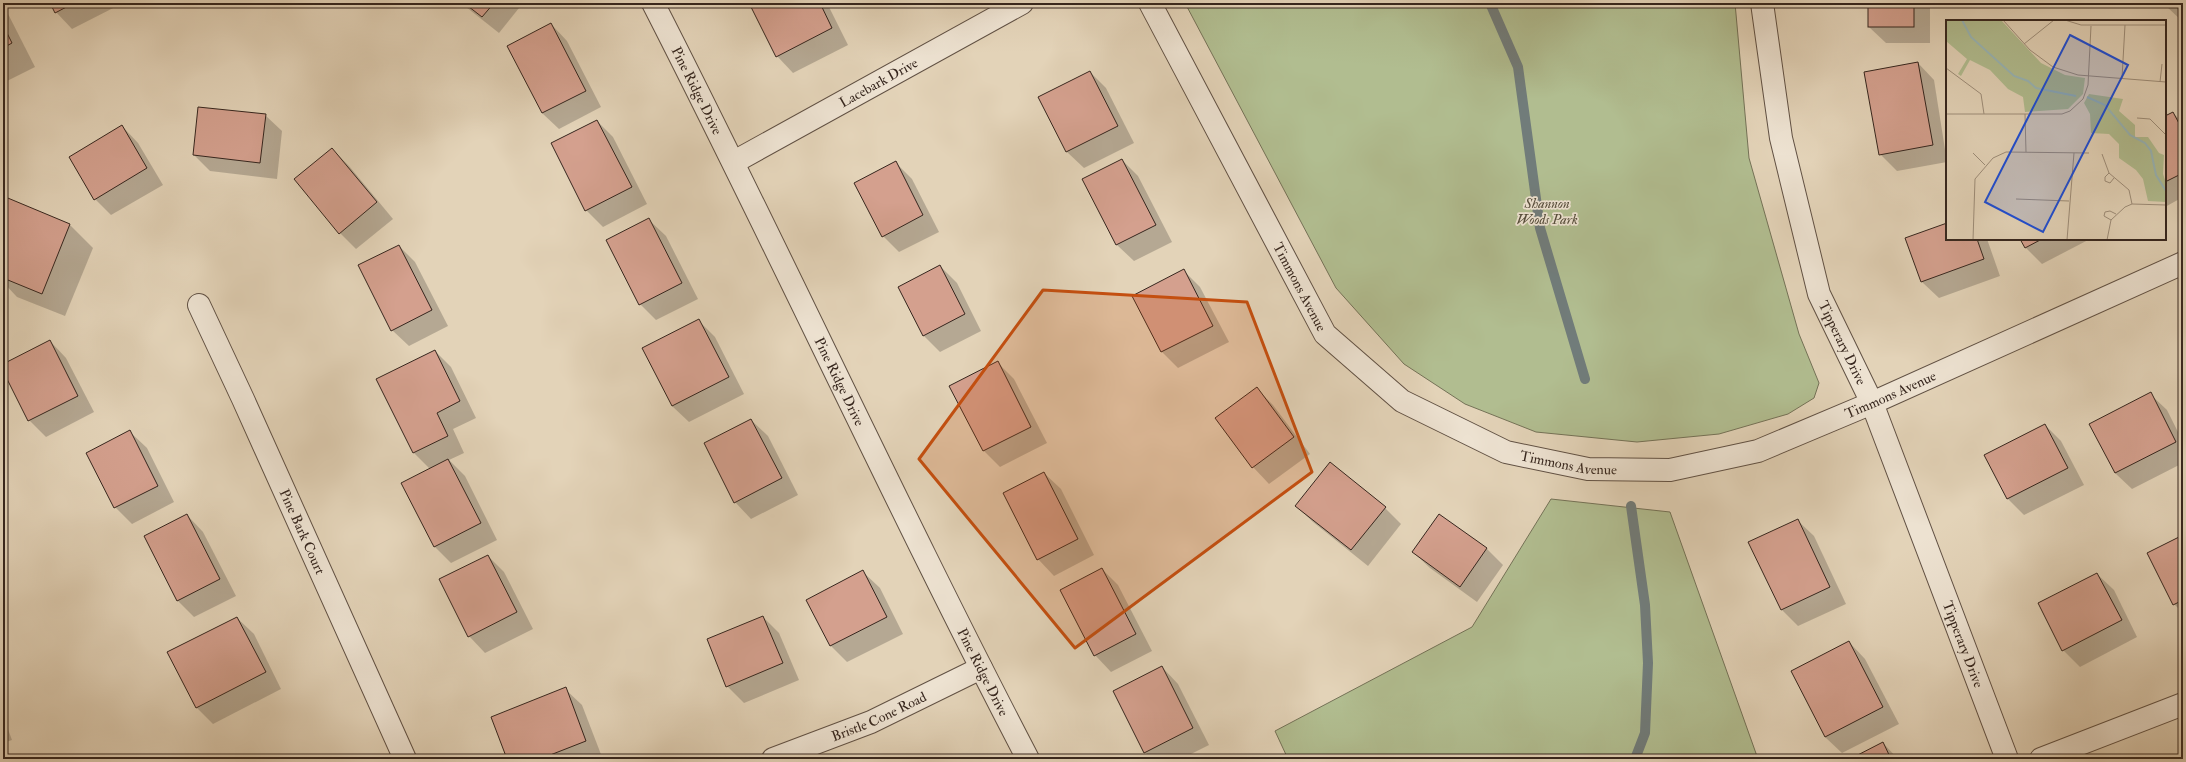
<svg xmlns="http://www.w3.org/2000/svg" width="2186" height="762" viewBox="0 0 2186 762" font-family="'IM FELL Double Pica',serif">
	<rect width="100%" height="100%" fill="#e3d3b8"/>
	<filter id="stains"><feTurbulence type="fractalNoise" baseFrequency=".005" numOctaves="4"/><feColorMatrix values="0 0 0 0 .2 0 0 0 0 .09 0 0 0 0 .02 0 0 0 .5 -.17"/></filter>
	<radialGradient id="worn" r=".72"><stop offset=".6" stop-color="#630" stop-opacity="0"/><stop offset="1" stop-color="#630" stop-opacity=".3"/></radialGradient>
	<g fill="#b1bd90" stroke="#747257">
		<path d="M1185,3H1735L1749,158L1799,334L1819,383L1814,398L1788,414L1719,434L1637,442L1536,432L1465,404L1404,364L1336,288Z"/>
		<path d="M1551,499L1670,512L1758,759H1288L1275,731L1472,627Z"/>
	</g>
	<g fill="#0003">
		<path d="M51,3H123L72,29L56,12Z"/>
		<path d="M461,3H523L499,33Z"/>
		<path d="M750,3H827L848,45L793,73L777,56Z"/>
		<path d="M1869,3H1930V43H1886L1869,27Z"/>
		<path d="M2165,3H2183V22L2165,5Z"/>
		<path d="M3,4L35,67L3,83Z"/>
		<path d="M551,24L567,41L601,107L559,129L542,113Z"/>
		<path d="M1918,63L1934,80L1947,162L1897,171L1880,154Z"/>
		<path d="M1090,72L1106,88L1134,143L1084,168L1067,152L1040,98Z"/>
		<path d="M2173,113L2183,123V197L2165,207V118Z"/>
		<path d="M265,115L282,131L277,179L210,171L194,155Z"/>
		<path d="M597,121L613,137L647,204L603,227L586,210Z"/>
		<path d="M122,126L138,143L163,185L111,215L95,199Z"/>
		<path d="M332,149L349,166L393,219L356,249L340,233Z"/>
		<path d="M1122,160L1138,176L1172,242L1134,261L1117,245L1084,179Z"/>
		<path d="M896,163L912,179L939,232L899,252L883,236Z"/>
		<path d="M3,197L70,225L93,248L65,316L17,297L3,282Z"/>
		<path d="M649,220L666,236L698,299L656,320L640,304Z"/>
		<path d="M1947,224V239H1987L2000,276L1939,298L1922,282L1906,239Z"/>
		<path d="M2021,239H2090L2042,264L2025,247Z"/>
		<path d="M399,246L415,262L448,326L409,346L392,330Z"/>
		<path d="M940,266L957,283L981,331L940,352L923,335Z"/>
		<path d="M1184,271L1200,287L1229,342L1178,368L1162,352L1134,296Z"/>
		<path d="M698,320L715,337L744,394L689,422L672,406L643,348Z"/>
		<path d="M50,341L66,358L94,412L46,437L29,420L3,369V365Z"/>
		<path d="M435,351L451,367L476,418L453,429L464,453L449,460L465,476L497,540L451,563L435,547L403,483L430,469L414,453L378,379Z"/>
		<path d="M997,362L1014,379L1047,443L1000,467L984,451L951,386Z"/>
		<path d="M1257,389L1273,405L1310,454L1269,484L1253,467Z"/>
		<path d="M2150,394L2167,410L2183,442V463L2132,489L2115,473L2091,424Z"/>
		<path d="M751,420L768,436L798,495L751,519L735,502Z"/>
		<path d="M2045,425L2061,441L2084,485L2024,515L2008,499L1986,455Z"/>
		<path d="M130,432L147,448L174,502L132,524L115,507L88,453Z"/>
		<path d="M1044,473L1061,489L1094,555L1054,576L1038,559Z"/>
		<path d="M1296,506L1385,508L1401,524L1368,566L1313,522Z"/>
		<path d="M187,515L203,532L236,596L194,617L178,601L145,537Z"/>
		<path d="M1439,515L1487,549L1503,565L1477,602L1430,568L1413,552Z"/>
		<path d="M1797,520L1814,536L1846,604L1798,626L1782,610L1750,543Z"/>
		<path d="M2183,536V613L2174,604L2148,554Z"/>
		<path d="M488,556L504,572L533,629L485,653L469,636Z"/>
		<path d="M1102,569L1118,585L1152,651L1111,672L1095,655Z"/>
		<path d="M863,572L880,588L903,634L847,662L831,646Z"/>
		<path d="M2097,574L2114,590L2137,637L2080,667L2063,650Z"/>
		<path d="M763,617L779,633L799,680L744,703L727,686Z"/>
		<path d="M237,618L254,634L281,689L213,724L196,707Z"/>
		<path d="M1849,642L1865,659L1899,724L1842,753L1825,737Z"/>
		<path d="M1162,667L1178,684L1209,745L1181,759H1152L1145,752Z"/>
		<path d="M565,689L582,705L602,757L508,759Z"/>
		<path d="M3,716L12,740L3,743Z"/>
		<path d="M1883,743L1898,759H1852Z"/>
	</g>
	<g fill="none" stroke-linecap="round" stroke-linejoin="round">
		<g stroke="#717c7a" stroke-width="10">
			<path d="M1490,3L1518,67L1540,228L1585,379"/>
			<path d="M1631,506L1645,605L1648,663L1645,733L1635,759"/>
		</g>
	</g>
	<g fill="#d4a08e" stroke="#36261e">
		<path d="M50,3H74L55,13Z"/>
		<path d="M464,3H494L482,17Z"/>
		<path d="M749,3H820L832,28L776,57Z"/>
		<rect x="1868" y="3" width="46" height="24"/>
		<path d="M2164,3H2182L2164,6Z"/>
		<path d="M551,23L586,91L542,113L507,46Z"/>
		<path d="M3,25L12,43L3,48Z"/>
		<path d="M1918,62L1933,145L1879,155L1864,72Z"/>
		<path d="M1090,71L1118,126L1066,152L1038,97Z"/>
		<path d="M198,107L266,114L260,163L193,155Z"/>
		<path d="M2173,112L2183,131V173L2165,182V116Z"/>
		<path d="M597,120L632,187L585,211L551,143Z"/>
		<path d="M122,125L147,168L94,200L69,157Z"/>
		<path d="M332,148L377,202L339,234L294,179Z"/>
		<path d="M1122,159L1156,225L1116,245L1082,179Z"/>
		<path d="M896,161L923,215L882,237L854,183Z"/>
		<path d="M3,196L70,224L42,294L3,278Z"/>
		<path d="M649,218L682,283L639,305L606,240Z"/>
		<path d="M1947,223V239H1977L1984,259L1921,282L1905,238Z"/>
		<path d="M2020,239H2042L2025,248Z"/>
		<path d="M399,245L432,310L391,331L358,265Z"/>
		<path d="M940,265L965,314L923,336L898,287Z"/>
		<path d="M1184,269L1213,326L1161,352L1132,296Z"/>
		<path d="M699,319L729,377L672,406L642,348Z"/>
		<path d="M50,340L78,396L28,421L3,371V364Z"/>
		<path d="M435,350L460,401L437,413L448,436L413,453L376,379Z"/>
		<path d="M998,361L1031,427L983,451L949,386Z"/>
		<path d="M1257,387L1294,437L1252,468L1215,418Z"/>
		<path d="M2151,392L2176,442L2115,473L2089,424Z"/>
		<path d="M751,419L782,478L734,503L704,443Z"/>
		<path d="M2045,424L2068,468L2007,499L1984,455Z"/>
		<path d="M130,430L158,486L114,508L86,453Z"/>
		<path d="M448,459L481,523L434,547L401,483Z"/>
		<path d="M1330,462L1386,507L1351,550L1295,506Z"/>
		<path d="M1044,472L1078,539L1037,560L1003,493Z"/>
		<path d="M187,514L220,579L177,601L144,536Z"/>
		<path d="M1439,514L1487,548L1460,587L1412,552Z"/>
		<path d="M1798,519L1830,587L1781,610L1748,542Z"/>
		<path d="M2183,535V600L2173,605L2147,553Z"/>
		<path d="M488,555L517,612L468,637L439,579Z"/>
		<path d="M1102,568L1136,634L1094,656L1060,590Z"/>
		<path d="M863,570L887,617L830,646L806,600Z"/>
		<path d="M2097,573L2122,620L2062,651L2038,603Z"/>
		<path d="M763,616L783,663L726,687L707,639Z"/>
		<path d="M237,617L266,672L196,708L167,652Z"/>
		<path d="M1849,641L1883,707L1825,737L1791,671Z"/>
		<path d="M1162,666L1193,728L1144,753L1113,691Z"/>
		<path d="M566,687L586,741L540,759H507L491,717Z"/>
		<path d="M1883,742L1891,759H1850Z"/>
	</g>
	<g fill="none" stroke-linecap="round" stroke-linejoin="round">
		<defs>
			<g id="minor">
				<path id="s1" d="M653,3C781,253 898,510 1028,759"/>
				<path id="s2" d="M1150,3L1325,334L1402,401L1506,452L1588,469L1670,470L1758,451L1872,403L2183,263"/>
				<path id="s3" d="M1762,3L1781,138L1819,294L1872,403L2007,759"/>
				<path id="s4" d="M734,162L1022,3"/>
				<path id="s5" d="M199,305L243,399L405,759"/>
				<path id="s6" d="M773,759L871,722L981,668"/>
				<path d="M2041,759L2183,704"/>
			</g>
		</defs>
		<use href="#minor" stroke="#615144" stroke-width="24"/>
		<use href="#minor" stroke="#ede2d1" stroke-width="22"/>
	</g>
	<path fill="#c44f10" fill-opacity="0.2" stroke="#c44f10" stroke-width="3" stroke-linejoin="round" d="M1043,290L1247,302L1312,472L1075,648L919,459Z"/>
	<g text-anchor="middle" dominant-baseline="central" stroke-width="3.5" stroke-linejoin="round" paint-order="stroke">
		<g font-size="14" fill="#36261e" stroke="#ede2d1">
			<text stroke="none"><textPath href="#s4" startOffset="165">Lacebark Drive</textPath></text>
			<text stroke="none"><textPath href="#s1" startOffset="98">Pine Ridge Drive</textPath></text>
			<text stroke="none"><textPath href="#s2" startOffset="321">Timmons Avenue</textPath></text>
			<text stroke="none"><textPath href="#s3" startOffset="351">Tipperary Drive</textPath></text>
			<text stroke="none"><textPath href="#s1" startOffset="422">Pine Ridge Drive</textPath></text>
			<text stroke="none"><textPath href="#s2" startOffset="992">Timmons Avenue</textPath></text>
			<text stroke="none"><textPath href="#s2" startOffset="656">Timmons Avenue</textPath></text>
			<text stroke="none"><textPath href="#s5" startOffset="249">Pine Bark Court</textPath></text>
			<text stroke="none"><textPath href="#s3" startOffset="676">Tipperary Drive</textPath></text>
			<text stroke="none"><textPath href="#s1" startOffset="746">Pine Ridge Drive</textPath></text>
			<text stroke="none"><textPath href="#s6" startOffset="114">Bristle Cone Road</textPath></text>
		</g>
		<g font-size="14" font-style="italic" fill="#554c3a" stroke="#ede2d1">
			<text x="1547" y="203">Shannon<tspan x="1547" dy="16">Woods Park</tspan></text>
		</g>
	</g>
	<g transform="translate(1946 20)">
		<rect width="220" height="220" fill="#e3d3b8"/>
		<path d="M0,0H55L95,43L119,55L139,58L137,74L122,89L79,92L77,77L62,69L44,50L24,40L15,56L12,54L21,39L0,21ZM143,74L177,79L173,91L189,105V117H202L213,133L218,135L217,154L220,163V182L202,181L197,159L190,150L173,138V124L163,114L145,113L144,94L138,83Z" fill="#b1bd90"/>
		<path fill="none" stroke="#98b6b8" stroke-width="2" d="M16,0L25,17L68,56L82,61L90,68L130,76M141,77L159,85L184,115L199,123L205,131L210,155L220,171"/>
		<path fill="none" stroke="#9e8e7a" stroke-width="1" d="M57,0L84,30L107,47L132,55L220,62M119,0L135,5H220M78,24L108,0M0,48L35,74L38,94M176,58L179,5M214,62L216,44M0,94H116L124,91L137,79L142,65L145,6M79,94L80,132M191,98L204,99L220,115M27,133L39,145M156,134L163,153L183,170L186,184M163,153L159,157V161L164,163L168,158M70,179L123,181M165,200L158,196L159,192L164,191L170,194M27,220L29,159L47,138L60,132L143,133M121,220L128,133M161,220L165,200L179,187L186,184L220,185"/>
		<path fill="#1d4ed8" fill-opacity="0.15" stroke="#1d4ed8" stroke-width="2" d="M124,15L182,45L97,212L39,182Z"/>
		<rect width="220" height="220" fill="none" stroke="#36261e" stroke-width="2"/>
	</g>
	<rect width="2186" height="762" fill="none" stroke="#e3d3b8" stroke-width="16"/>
	<rect x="4" y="4" width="2178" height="754" fill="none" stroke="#36261e" stroke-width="2"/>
	<rect x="8" y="8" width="2170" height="746" fill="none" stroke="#36261e"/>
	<rect width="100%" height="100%" filter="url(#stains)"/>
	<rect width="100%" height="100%" fill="url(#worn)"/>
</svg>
